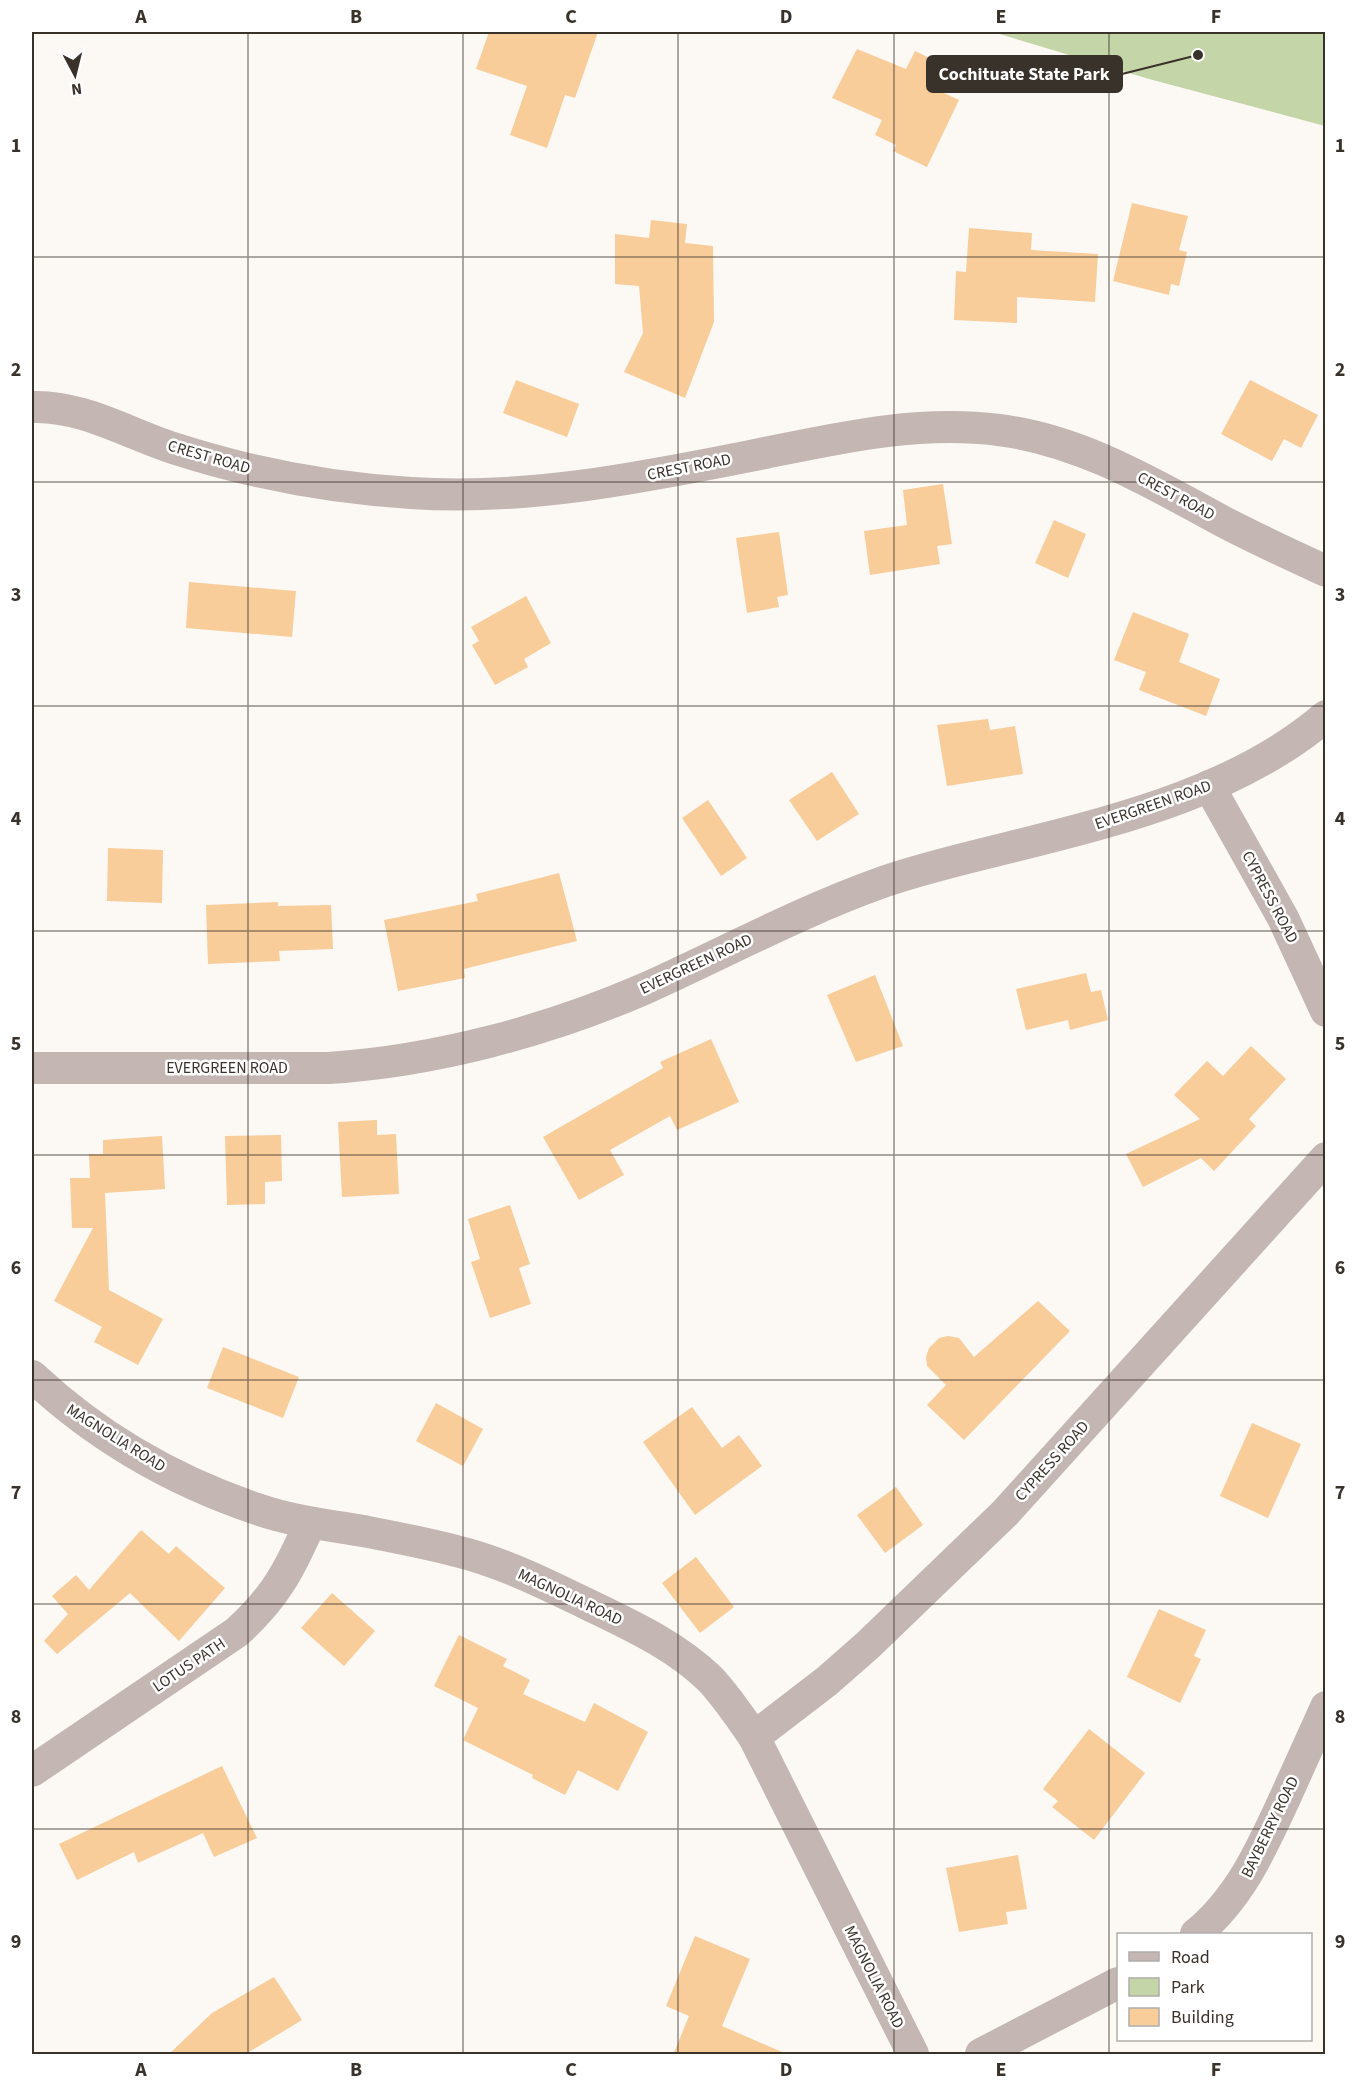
<svg xmlns="http://www.w3.org/2000/svg" width="1357" height="2086" viewBox="0 0 1357 2086" font-family="'Source Sans 3',sans-serif">
	<rect width="100%" height="100%" fill="#fcf8f4"/>
	<path fill="#c4d5a8" d="M993,32H1325V126L1149,79Z"/>
	<g fill="#f8cd9a">
		<path d="M489,32H598L575,98L565,95L547,148L510,135L527,86L476,69Z"/>
		<path d="M857,49L906,69L915,51L954,70L944,93L959,100L927,167L893,151L896,145L875,135L882,120L832,98Z"/>
		<path d="M1132,203L1188,216L1179,250L1187,252L1179,286L1171,284L1169,295L1113,281Z"/>
		<path d="M651,220L687,224L685,243L713,246L714,322L685,398L624,372L643,333L639,286L615,284V234L649,238Z"/>
		<path d="M969,228L1032,233L1031,250L1098,254L1095,302L1017,297V323L954,320L956,271L966,272Z"/>
		<path d="M516,380L579,404L567,437L503,413Z"/>
		<path d="M1250,380L1318,415L1301,448L1284,439L1272,461L1221,434Z"/>
		<path d="M943,484L952,544L937,546L940,564L870,575L864,531L907,525L903,490Z"/>
		<path d="M1054,520L1086,534L1068,578L1035,563Z"/>
		<path d="M779,532L788,595L777,597L779,607L747,613L736,538Z"/>
		<path d="M189,582L296,591L292,637L186,628Z"/>
		<path d="M526,596L551,643L524,659L528,667L495,685L472,645L479,641L471,627Z"/>
		<path d="M1133,612L1189,634L1179,662L1220,679L1206,716L1139,690L1146,672L1114,660Z"/>
		<path d="M988,719L990,730L1015,726L1023,774L947,786L937,725Z"/>
		<path d="M832,772L859,814L817,841L789,800Z"/>
		<path d="M708,800L747,858L721,876L682,818Z"/>
		<path d="M108,848L163,850L162,903L107,901Z"/>
		<path d="M559,873L577,941L464,969L465,978L398,991L384,920L478,901L476,894Z"/>
		<path d="M278,902V906L331,905L333,949L279,951L280,961L208,964L206,905Z"/>
		<path d="M1086,973L1091,992L1101,990L1108,1020L1070,1030L1068,1020L1026,1030L1016,989Z"/>
		<path d="M875,975L903,1046L856,1062L827,995Z"/>
		<path d="M711,1039L739,1102L677,1130L670,1116L610,1150L624,1175L579,1200L543,1137L663,1068L660,1062Z"/>
		<path d="M1251,1046L1286,1079L1249,1119L1256,1126L1214,1171L1201,1158L1143,1187L1126,1154L1200,1119L1174,1095L1207,1061L1223,1076Z"/>
		<path d="M377,1120V1135L396,1134L399,1194L342,1197L338,1122Z"/>
		<path d="M281,1135L282,1181L265,1182V1204L227,1205L225,1136Z"/>
		<path d="M162,1136L165,1189L105,1193L109,1290L163,1319L138,1365L94,1342L102,1327L54,1301L93,1228H72L70,1178H90L89,1154H103V1140Z"/>
		<path d="M510,1205L530,1264L519,1268L531,1304L490,1318L471,1262L480,1259L468,1219Z"/>
		<path d="M1038,1301L1070,1331L964,1440L927,1405L946,1385L927,1366L926,1357L929,1348L939,1338L948,1336L959,1338L974,1357Z"/>
		<path d="M223,1347L299,1377L283,1418L207,1388Z"/>
		<path d="M436,1403L483,1429L463,1466L416,1441Z"/>
		<path d="M692,1407L722,1448L739,1435L762,1466L695,1515L643,1442Z"/>
		<path d="M1252,1423L1301,1444L1268,1518L1220,1496Z"/>
		<path d="M896,1487L923,1525L885,1553L857,1515Z"/>
		<path d="M141,1530L169,1554L176,1546L225,1588L179,1641L130,1593L57,1654L44,1641L68,1614L52,1596L76,1575L89,1590Z"/>
		<path d="M696,1557L734,1607L700,1633L662,1583Z"/>
		<path d="M332,1593L375,1631L344,1666L301,1628Z"/>
		<path d="M1159,1609L1206,1630L1194,1656L1201,1659L1180,1703L1127,1677Z"/>
		<path d="M459,1635L507,1659L503,1666L530,1680L523,1694L585,1722L594,1703L648,1732L618,1791L578,1770L565,1795L532,1778L533,1775L463,1740L478,1708L434,1686Z"/>
		<path d="M1089,1729L1145,1773L1094,1840L1052,1807L1058,1801L1043,1789Z"/>
		<path d="M222,1766L257,1838L214,1857L203,1833L138,1863L134,1852L77,1880L59,1844Z"/>
		<path d="M1018,1855L1027,1909L1006,1912L1008,1924L959,1932L946,1868Z"/>
		<path d="M695,1936L750,1959L722,2026L789,2055H673L689,2016L666,2006Z"/>
		<path d="M274,1977L302,2020L244,2055H168L212,2013Z"/>
	</g>
	<g fill="none" stroke-linecap="round" stroke-linejoin="round">
		<g stroke="#c3b6b3" stroke-width="32">
			<path d="M32,407C81,405 127,433 173,448C250,473 330,488 411,493C530,501 649,476 765,453C843,437 919,420 999,430C1080,440 1152,483 1222,521C1256,539 1291,555 1326,571"/>
			<path d="M1209,786L1283,918L1326,1011"/>
			<path d="M32,1068H329C435,1061 547,1031 644,989C724,953 801,911 883,882C929,866 976,856 1023,844C1127,818 1242,788 1326,716"/>
			<path d="M32,1376C96,1436 174,1481 257,1509C291,1521 327,1525 363,1531C394,1537 426,1543 456,1551C502,1562 545,1584 587,1604C630,1625 675,1645 710,1679C727,1697 740,1717 754,1737L913,2054"/>
			<path d="M754,1737L827,1681L868,1645L1005,1513L1326,1158"/>
			<path d="M32,1771L237,1632C275,1598 290,1569 310,1523"/>
			<path d="M1196,1934C1239,1899 1261,1850 1284,1800C1298,1769 1312,1738 1326,1707"/>
			<path d="M981,2054L1118,1983"/>
		</g>
	</g>
	<path fill="none" stroke="#39322a" stroke-width="1.5" stroke-opacity="0.55" d="M248,32V2054M463,32V2054M678,32V2054M894,32V2054M1109,32V2054M32,257H1326M32,482H1326M32,706H1326M32,931H1326M32,1155H1326M32,1380H1326M32,1604H1326M32,1829H1326"/>
	<g text-anchor="middle" dominant-baseline="central" stroke-width="5" stroke-linejoin="round" paint-order="stroke">
		<g font-size="16" fill="#39322a" stroke="#fff">
			<text transform="translate(209 457) rotate(16)">CREST ROAD</text>
			<text transform="translate(689 467) rotate(-11)">CREST ROAD</text>
			<text transform="translate(1176 496) rotate(28)">CREST ROAD</text>
			<text transform="translate(1153 805) rotate(-19)">EVERGREEN ROAD</text>
			<text transform="translate(1270 897) rotate(62)">CYPRESS ROAD</text>
			<text transform="translate(696 964) rotate(-25)">EVERGREEN ROAD</text>
			<text x="227" y="1068">EVERGREEN ROAD</text>
			<text transform="translate(116 1438) rotate(32)">MAGNOLIA ROAD</text>
			<text transform="translate(1052 1461) rotate(-48)">CYPRESS ROAD</text>
			<text transform="translate(570 1597) rotate(25)">MAGNOLIA ROAD</text>
			<text transform="translate(189 1665) rotate(-34)">LOTUS PATH</text>
			<text transform="translate(1270 1827) rotate(-64)">BAYBERRY ROAD</text>
			<text transform="translate(874 1977) rotate(63)">MAGNOLIA ROAD</text>
		</g>
	</g>
	<path fill="none" stroke="#39322a" stroke-width="2" d="M1198 55L1122 74"/>
	<circle fill="#39322a" stroke="#fff" stroke-width="2" cx="1198" cy="55" r="6"/>
	<rect fill="#39322a" stroke="#39322a" stroke-width="2" x="927" y="56" width="195" height="36" rx="6"/>
	<g font-size="18" text-anchor="middle" font-weight="bold" fill="#fff">
		<text x="1024" y="80">Cochituate State Park</text>
	</g>
	<rect width="1357" height="2086" fill="none" stroke="#ffffff" stroke-width="66"/>
	<rect x="1117" y="1933" width="195" height="108" fill="#ffffff" stroke="#b0adaa" stroke-width="1.5"/>
	<rect x="1129" y="1952" width="30" height="9" fill="#c3b6b3" stroke="#b0adaa" stroke-width="1.5"/>
	<text x="1171" y="1963" font-size="18" fill="#39322a">Road</text>
	<rect x="1129" y="1978" width="30" height="18" fill="#c4d5a8" stroke="#b0adaa" stroke-width="1.5"/>
	<text x="1171" y="1993" font-size="18" fill="#39322a">Park</text>
	<rect x="1129" y="2008" width="30" height="18" fill="#f8cd9a" stroke="#b0adaa" stroke-width="1.5"/>
	<text x="1171" y="2023" font-size="18" fill="#39322a">Building</text>
	<g transform="translate(75 75) rotate(173)" stroke="#ffffff" stroke-width="4.5" paint-order="stroke">
	<path d="M0-4.5L10 22L0 15L-10 22Z" fill="#39322a"/>
	<text y="-9" font-size="16" font-weight="bold" text-anchor="middle" fill="#39322a">N</text>
	</g>
	<rect x="33" y="33" width="1291" height="2020" fill="none" stroke="#39322a" stroke-width="2"/>
	<g font-size="20" text-anchor="middle" font-weight="bold" fill="#39322a">
		<text x="141" y="23">A</text>
		<text x="356" y="23">B</text>
		<text x="571" y="23">C</text>
		<text x="786" y="23">D</text>
		<text x="1001" y="23">E</text>
		<text x="1216" y="23">F</text>
		<text x="16" y="152">1</text>
		<text x="1340" y="152">1</text>
		<text x="16" y="376">2</text>
		<text x="1340" y="376">2</text>
		<text x="16" y="601">3</text>
		<text x="1340" y="601">3</text>
		<text x="16" y="825">4</text>
		<text x="1340" y="825">4</text>
		<text x="16" y="1050">5</text>
		<text x="1340" y="1050">5</text>
		<text x="16" y="1274">6</text>
		<text x="1340" y="1274">6</text>
		<text x="16" y="1499">7</text>
		<text x="1340" y="1499">7</text>
		<text x="16" y="1723">8</text>
		<text x="1340" y="1723">8</text>
		<text x="16" y="1948">9</text>
		<text x="1340" y="1948">9</text>
		<text x="141" y="2076">A</text>
		<text x="356" y="2076">B</text>
		<text x="571" y="2076">C</text>
		<text x="786" y="2076">D</text>
		<text x="1001" y="2076">E</text>
		<text x="1216" y="2076">F</text>
	</g>
</svg>
